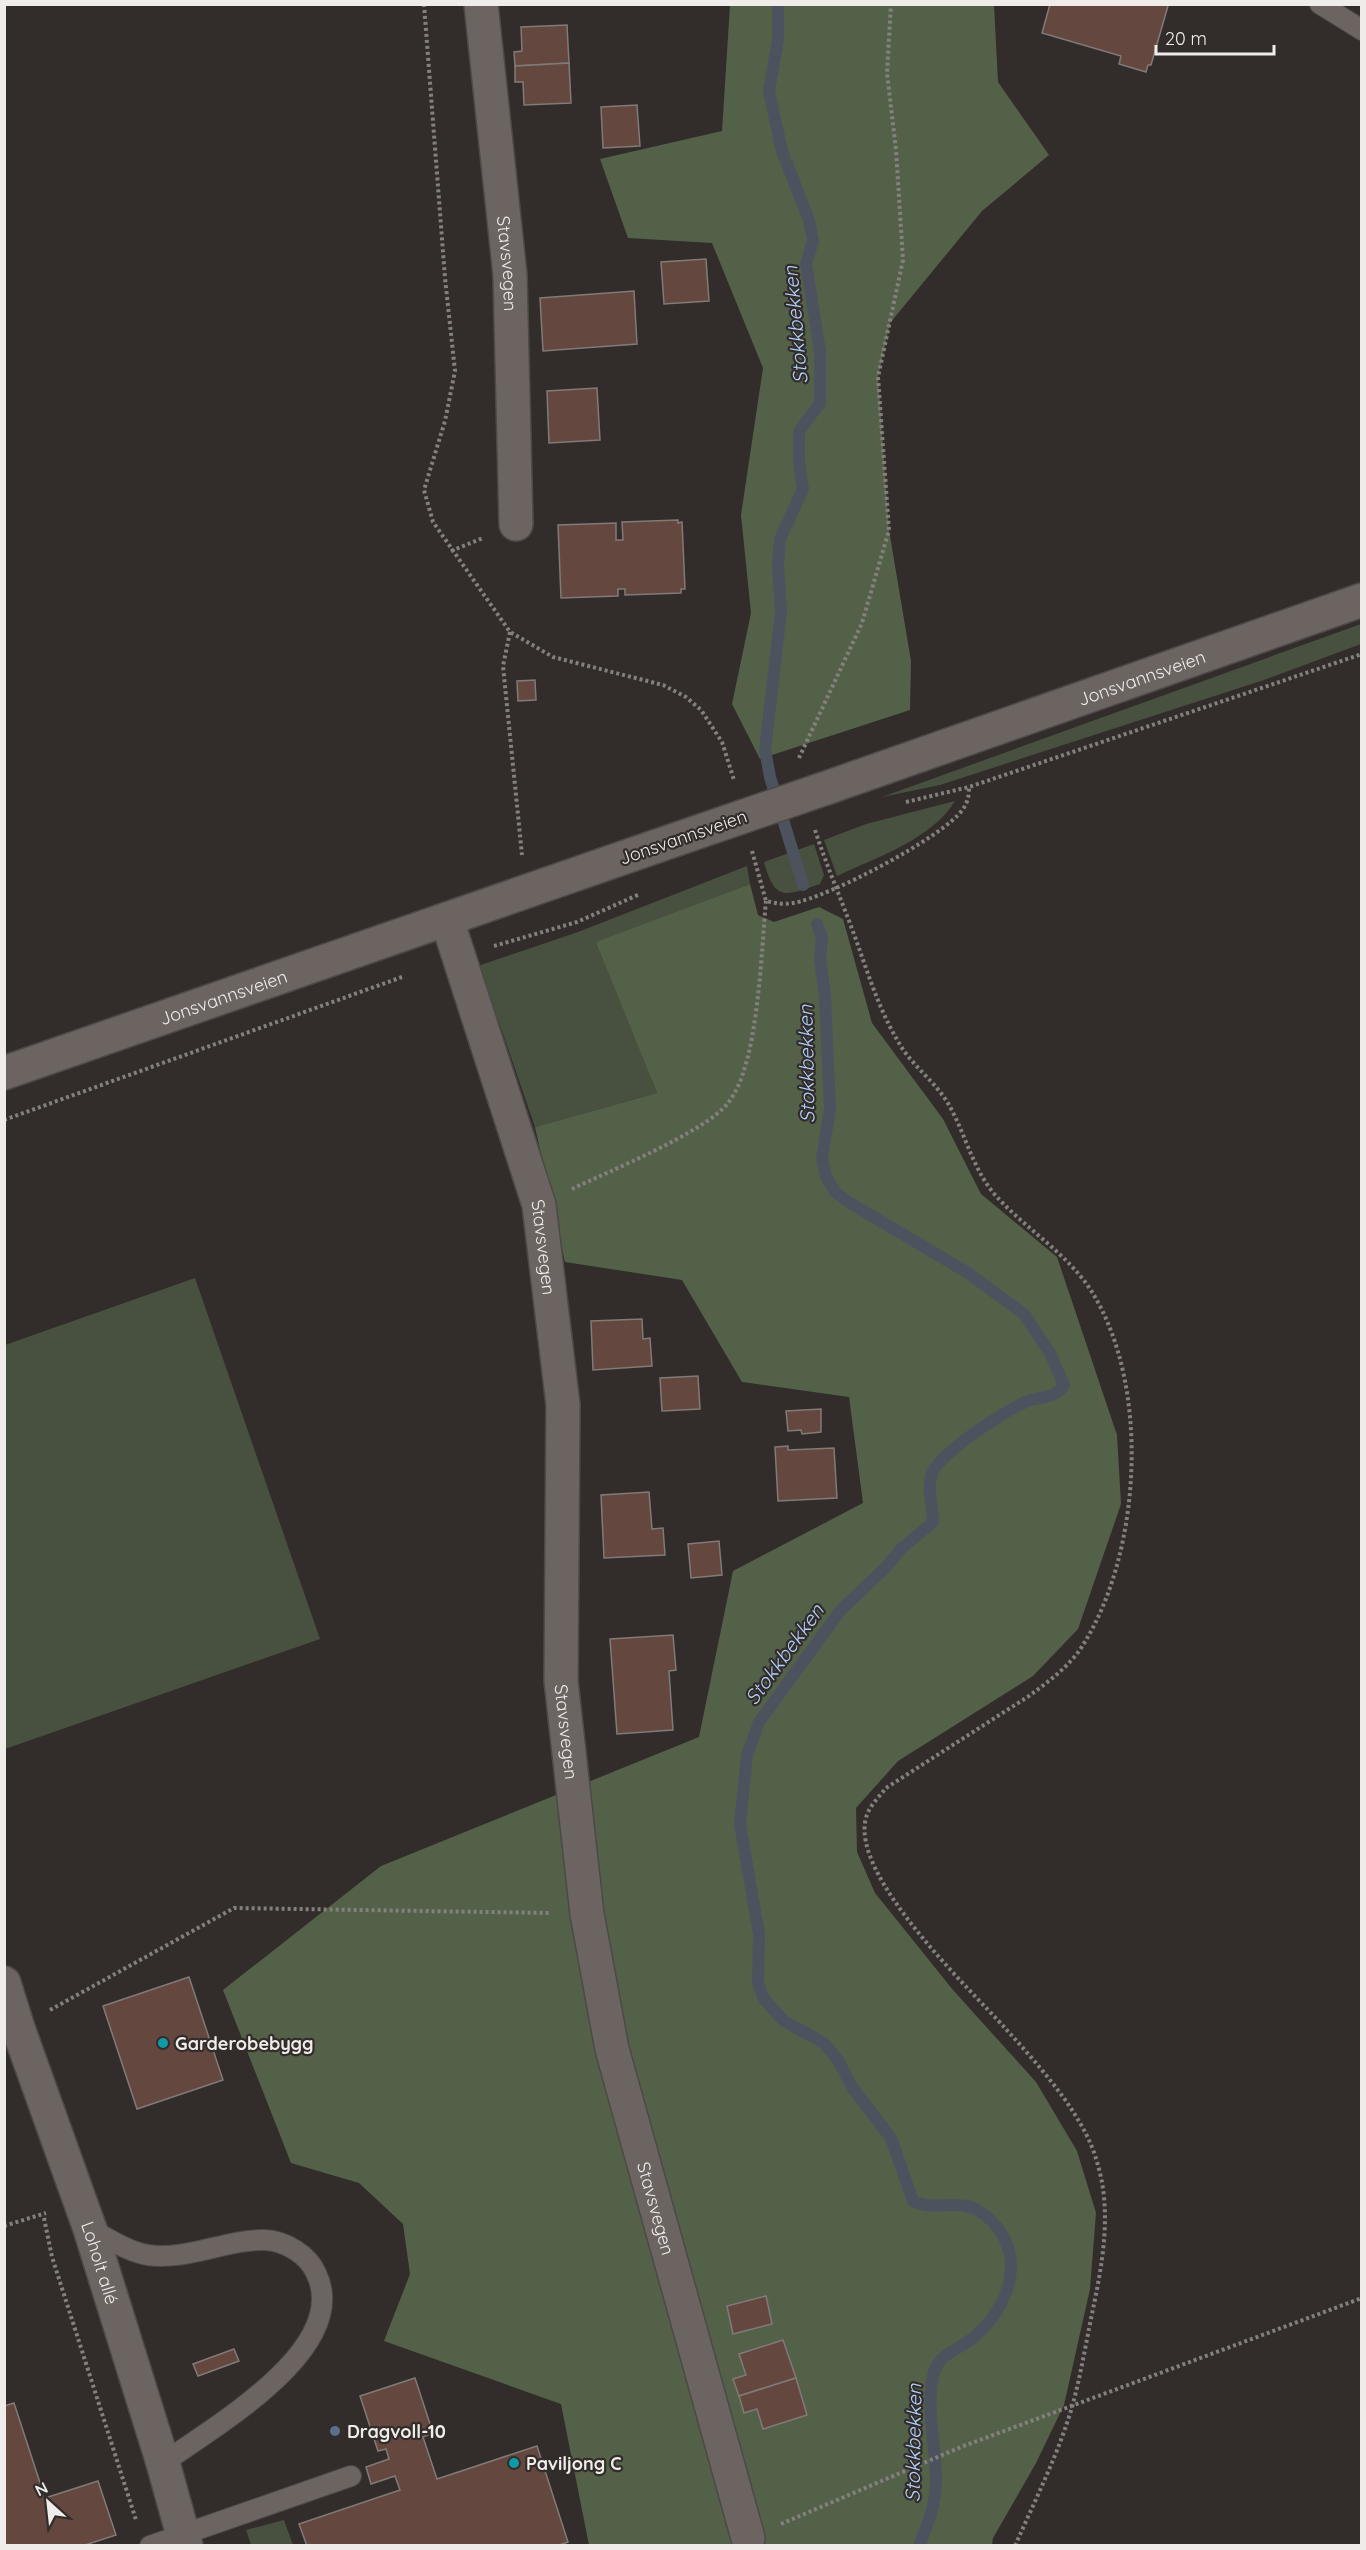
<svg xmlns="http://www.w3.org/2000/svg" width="1366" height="2550" viewBox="0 0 1366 2550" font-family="Quicksand,sans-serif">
	<rect width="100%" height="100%" fill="#322d2a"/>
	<g fill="#485140">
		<path d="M1361,624V644L1264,680L940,785L882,797Z"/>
		<path d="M955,801C931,840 877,857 837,876L824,840L866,824Z"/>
		<path d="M814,844L824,875L820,884C785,896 775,902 764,862Z"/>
		<path d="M747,866L750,884L597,942L657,1093L535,1127L499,1022L475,979V967L578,932Z"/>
		<path d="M195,1278L320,1639L5,1749V1345Z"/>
		<path d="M284,2520L293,2545H251L246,2530Z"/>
	</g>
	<g fill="#546149">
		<path d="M730,5H994L998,82L1049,155L982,211L890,323L878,377L889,530L911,661L910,710L760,759L732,704L751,613L741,515L763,368L712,243L628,238L600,159L722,131Z"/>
		<path d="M750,884L758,915L774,922L819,907L843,919L872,1023L943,1119L981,1194L1057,1257L1117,1435L1121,1504L1078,1629L1033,1676L898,1761L856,1808L857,1852L875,1893L953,1990L1036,2082L1077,2151L1096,2213L1090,2289L1064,2405L1036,2463L993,2538L992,2545H589L561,2404L384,2341L410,2274L403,2224L359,2183L291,2163L223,1990L381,1866L699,1737L733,1571L863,1503L849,1397L742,1382L682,1280L565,1262L535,1127L657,1093L596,942Z"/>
	</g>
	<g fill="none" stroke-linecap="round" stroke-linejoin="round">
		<g stroke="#4c535f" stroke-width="12">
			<path d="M778,4V40L769,91L782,151L809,220L813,241L806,264L820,351V403L799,431V462L803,489L780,539L778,565L781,612L765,750L770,777L803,885"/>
			<path d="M817,924L822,938L820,959L825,997L830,1109L822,1158L826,1176L835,1192L850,1203L968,1273L1024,1314L1050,1353L1064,1385C1055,1399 1042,1396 1028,1401C1007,1409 936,1455 931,1476C927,1491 933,1507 933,1522L902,1548L886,1567L840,1611L759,1722L747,1755L740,1824L759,1934L758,1983L764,1999L784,2021L824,2043L838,2060L852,2087L891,2138L913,2201C934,2212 959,2198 979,2211C997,2222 1010,2242 1011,2263C1012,2292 996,2318 974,2337C959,2351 938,2352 933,2376C926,2410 936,2446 936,2480C936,2503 928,2524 919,2546"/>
		</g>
	</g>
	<g fill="#644840" stroke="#817a78" stroke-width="1.5">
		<path d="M1050,4H1163L1168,6L1151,65H1148L1146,72L1119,64L1121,56L1042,33Z"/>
		<path d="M567,25L569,63L515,66L514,52L522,51L521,27Z"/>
		<path d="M569,63L571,103L524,105L523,82H515V66Z"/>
		<path d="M637,105L640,146L603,148L601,107Z"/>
		<path d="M706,259L709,301L664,304L661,262Z"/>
		<path d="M634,291L637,344L543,351L540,298Z"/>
		<path d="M597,388L600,440L549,443L547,391Z"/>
		<path d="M678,520V523L682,522L685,589H681V593L625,595V589H618V596L561,598L558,525L616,523V540H623L622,522Z"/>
		<path d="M535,680L536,700L518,701L517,681Z"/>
		<path d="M642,1319L643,1339L650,1338L652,1366L593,1370L591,1321Z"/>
		<path d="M698,1376L700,1409L662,1411L660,1378Z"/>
		<path d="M821,1409V1432L802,1434L801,1430L788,1431L786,1411Z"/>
		<path d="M788,1446V1450L834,1448L837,1498L778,1501L775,1447Z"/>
		<path d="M649,1492L652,1529L663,1528L665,1555L604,1558L601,1495Z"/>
		<path d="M719,1541L722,1575L691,1578L688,1544Z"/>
		<path d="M673,1635L676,1670L669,1671L673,1730L617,1734L610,1639Z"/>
		<path d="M189,1977L223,2080L137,2109L103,2006Z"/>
		<path d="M766,2296L772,2324L733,2334L727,2306Z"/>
		<path d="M783,2340L796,2378L739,2396L733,2379L746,2375L739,2354Z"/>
		<path d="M234,2349L239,2361L198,2376L193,2364Z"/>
		<path d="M415,2378L433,2433L423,2437L437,2479L537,2446L568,2542L557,2546H307L299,2524L400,2490L395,2476L371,2484L366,2467L389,2459L386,2449L378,2451L360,2396Z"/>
		<path d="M796,2378L807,2415L763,2429L757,2409L744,2413L739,2396Z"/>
		<path d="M14,2403L45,2498L98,2481L116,2535L82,2546H4V2406Z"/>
	</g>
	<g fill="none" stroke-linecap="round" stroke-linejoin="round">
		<defs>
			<g id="lane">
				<path d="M1320,4L1362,30"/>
				<path d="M90,2229C108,2238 128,2252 148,2255C186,2261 227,2239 265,2240C286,2241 308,2255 316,2273C353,2348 213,2427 163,2463"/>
				<path d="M150,2546L351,2476"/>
			</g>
			<g id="street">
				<path id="s1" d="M481,4L510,275L516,524"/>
				<path id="s2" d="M447,920L539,1205L563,1405L561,1681L587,1914L612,2049L748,2538"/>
			</g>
			<g id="secondary">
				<path id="s3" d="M832,786L1362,600"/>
				<path id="s4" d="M4,1073L657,846"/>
				<path id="s5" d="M4,1983L18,2028L90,2229L163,2463L186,2546"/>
			</g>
		</defs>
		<use href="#lane" stroke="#4d4947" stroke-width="22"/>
		<use href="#street" stroke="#4d4947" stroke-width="36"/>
		<use href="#secondary" stroke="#4d4947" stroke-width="36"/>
		<g stroke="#84807d" stroke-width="4" stroke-dasharray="3 3" stroke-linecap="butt">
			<path d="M424,4L445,278L455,371L445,421L424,490L433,522L510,632L553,657L663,685L686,697L701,710L722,742L734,780"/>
			<path d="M451,551L483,538"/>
			<path d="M510,632L503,666L522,855"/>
			<path d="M799,758L862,623L889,530L878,377L903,260L896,150L887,73L891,4"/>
			<path d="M906,802L969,787L1362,654"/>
			<path d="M815,830C827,867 842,901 855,937C868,973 879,1010 899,1043C912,1066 936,1082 949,1105C966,1135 973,1171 997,1197C1026,1229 1069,1255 1092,1292C1151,1387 1141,1553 1083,1645C1070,1666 1048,1682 1029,1696L886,1788C879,1797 869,1806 866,1818C850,1876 969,1988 1005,2028C1026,2051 1048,2076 1066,2101C1079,2120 1091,2140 1097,2162C1112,2210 1103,2261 1093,2309C1086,2342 1081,2375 1072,2407C1058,2455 1035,2500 1015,2546"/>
			<path d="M752,851L766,901C775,903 783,905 793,903C827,898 944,837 963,809C968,802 969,795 969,787"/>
			<path d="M494,946L577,922L640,894"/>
			<path d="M4,1120L402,977"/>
			<path d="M572,1189C609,1171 704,1133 728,1103C759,1065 761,951 766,901"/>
			<path d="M50,2010L234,1908L550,1913"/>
			<path d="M44,2218L52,2257L136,2520"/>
			<path d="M4,2226L46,2213"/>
			<path d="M781,2524L961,2447L1362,2298"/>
		</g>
		<use href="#lane" stroke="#6b6461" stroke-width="20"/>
		<use href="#street" stroke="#6b6461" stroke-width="33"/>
		<use href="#secondary" stroke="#6b6461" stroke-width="33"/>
		<defs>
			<path id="secondary-bridge" d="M657,846L832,786"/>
		</defs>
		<use href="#secondary-bridge" stroke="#4d4947" stroke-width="36" stroke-linecap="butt"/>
		<use href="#secondary-bridge" stroke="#6b6461" stroke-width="33"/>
	</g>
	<g fill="#0f9aa8" stroke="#322d2a" stroke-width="2">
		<circle cx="163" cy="2043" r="6"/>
		<circle cx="514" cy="2463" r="6"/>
	</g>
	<circle fill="#5c6f8a" stroke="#322d2a" stroke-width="2" cx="335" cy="2431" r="6"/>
	<g text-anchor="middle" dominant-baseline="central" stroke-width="4.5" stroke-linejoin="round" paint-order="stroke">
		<g font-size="18" fill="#efecea" stroke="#322d2a">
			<text stroke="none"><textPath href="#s1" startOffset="261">Stavsvegen</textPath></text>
			<text stroke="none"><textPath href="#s3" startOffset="328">Jonsvannsveien</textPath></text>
			<text transform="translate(683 837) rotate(-19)">Jonsvannsveien</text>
			<text stroke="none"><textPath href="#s4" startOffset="232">Jonsvannsveien</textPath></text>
			<text stroke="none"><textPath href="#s2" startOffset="342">Stavsvegen</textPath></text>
			<text stroke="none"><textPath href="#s2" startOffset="828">Stavsvegen</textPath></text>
			<text stroke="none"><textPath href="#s2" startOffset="1314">Stavsvegen</textPath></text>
			<text stroke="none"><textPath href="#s5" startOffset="296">Loholt allé</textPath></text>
		</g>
		<g font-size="18" font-weight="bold" fill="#efecea" stroke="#322d2a" text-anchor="start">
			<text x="175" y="2043">Garderobebygg</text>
			<text x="347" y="2431">Dragvoll-10</text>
			<text x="526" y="2463">Paviljong C</text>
		</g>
		<g font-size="20" font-style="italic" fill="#b0cffc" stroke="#322d2a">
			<text transform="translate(795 325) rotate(-95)">Stokkbekken</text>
			<text transform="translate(806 1064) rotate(-91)">Stokkbekken</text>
			<text transform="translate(784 1654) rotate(-54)">Stokkbekken</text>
			<text transform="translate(913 2443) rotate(-89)">Stokkbekken</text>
		</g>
	</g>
	<rect width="1366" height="2550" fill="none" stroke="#efecea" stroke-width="12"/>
	<g transform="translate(48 2502) rotate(333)" stroke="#322d2a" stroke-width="4.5" paint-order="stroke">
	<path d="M0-4.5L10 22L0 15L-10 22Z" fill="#efecea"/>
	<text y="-9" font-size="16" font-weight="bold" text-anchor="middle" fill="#efecea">N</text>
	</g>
	<path d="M1156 45v9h118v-9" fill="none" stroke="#efecea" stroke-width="3"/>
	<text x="1165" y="45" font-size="18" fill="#efecea" stroke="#322d2a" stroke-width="4.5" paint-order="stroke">20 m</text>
</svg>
